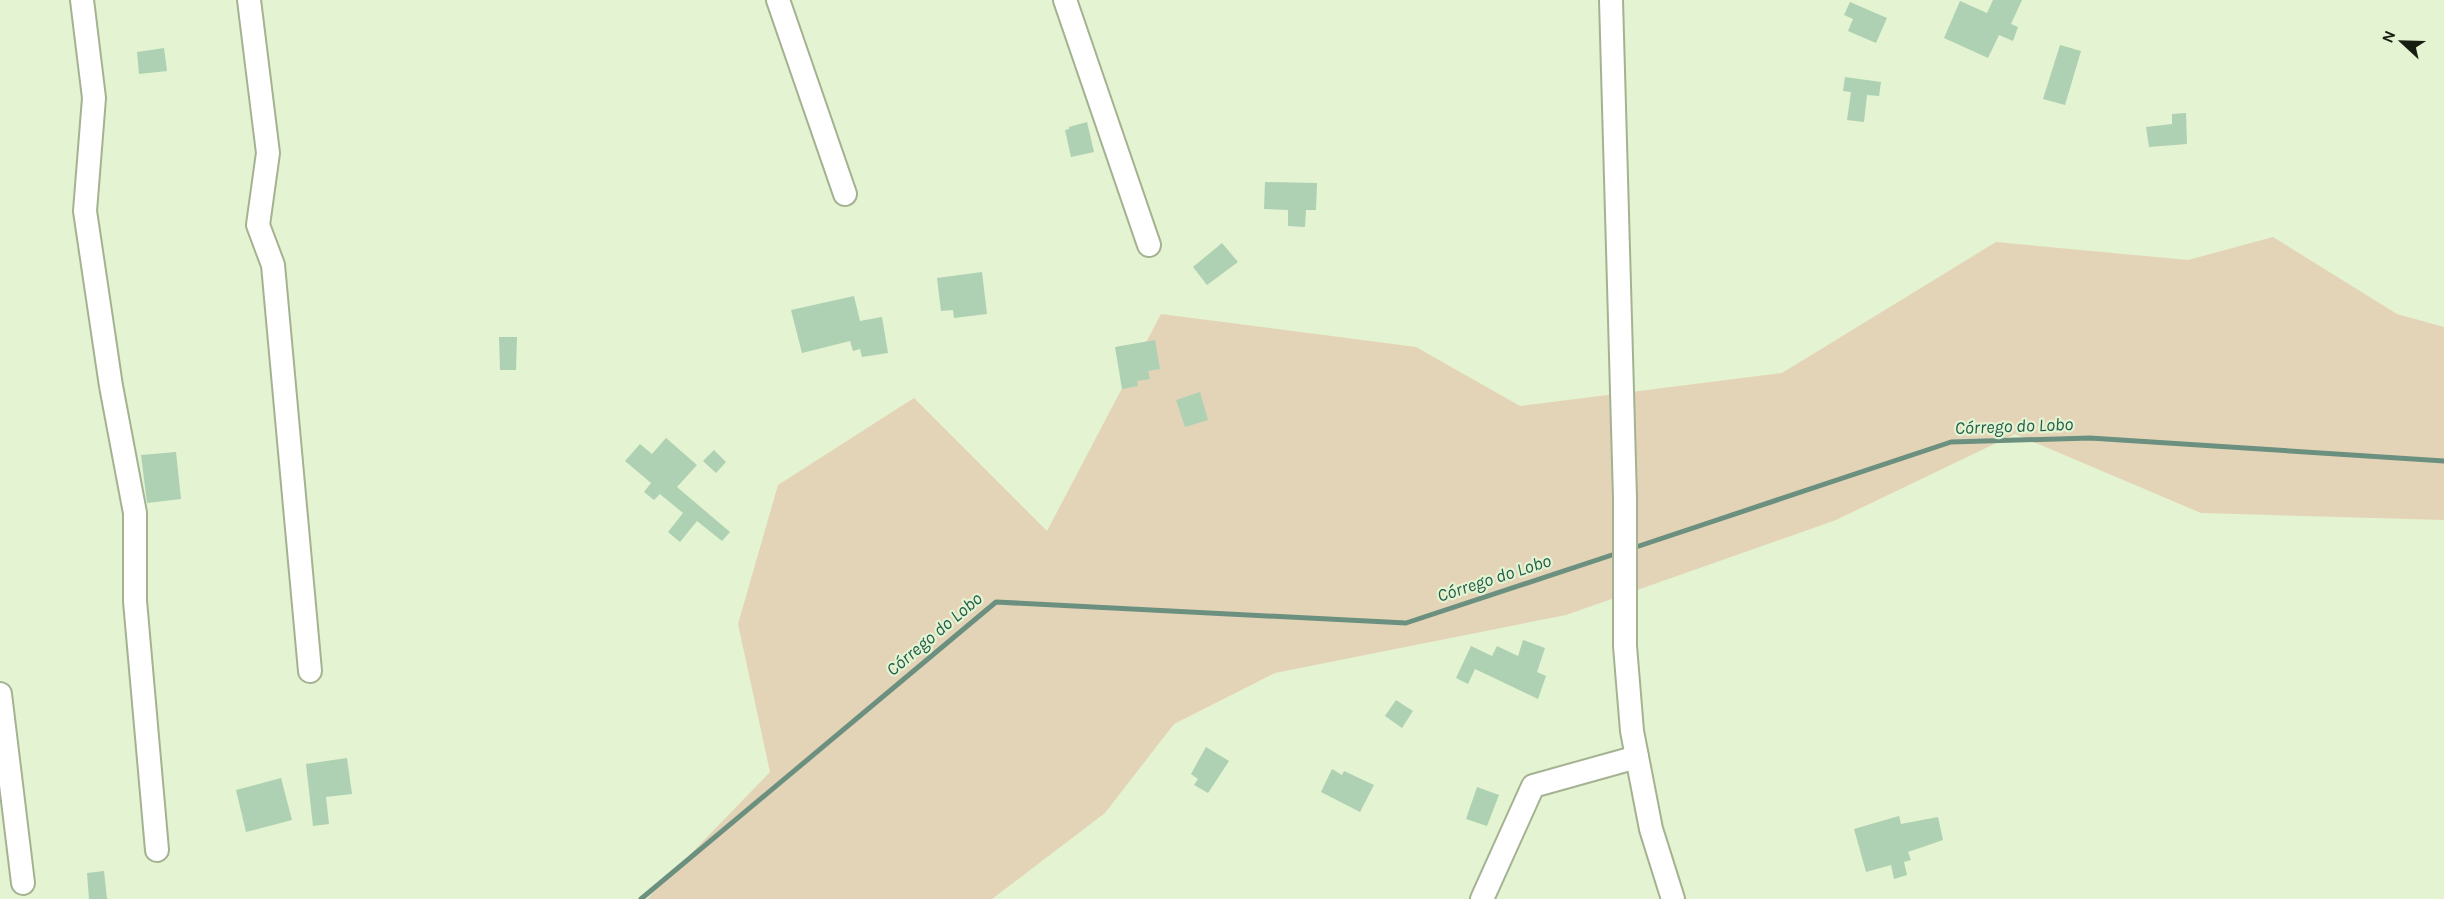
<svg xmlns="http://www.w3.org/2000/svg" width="2444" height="899" viewBox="0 0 2444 899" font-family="Karla,sans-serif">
	<rect width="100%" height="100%" fill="#e4f3d1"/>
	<path fill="#e4d4b7" d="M2273,237L2397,314L2444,327V520L2201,513L2015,434L1836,520L1566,615L1275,673L1174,724L1105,813L992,899H647L770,772L738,624L778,485L914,398L1047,531L1161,314L1416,347L1520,406L1782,373L1996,242L2188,260Z"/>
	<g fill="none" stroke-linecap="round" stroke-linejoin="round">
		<g stroke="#6b9080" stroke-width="5">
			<path d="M1630,549L1951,442L2090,438L2444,461"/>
			<path d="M641,899L996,602L1406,623L1618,553"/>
		</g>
	</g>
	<g fill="#add1b2">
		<path d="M1993,0H2022L2011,24L2018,27L2013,41L1999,35L1988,58L1944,38L1960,1L1987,13Z"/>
		<path d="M1850,2L1887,18L1876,43L1848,31L1853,19L1844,15Z"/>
		<path d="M2060,45L2081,51L2065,105L2043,99Z"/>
		<path d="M164,48L167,71L139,74L137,52Z"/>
		<path d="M1845,77L1881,82L1879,96L1867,95L1864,122L1847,120L1851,92L1843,91Z"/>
		<path d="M2186,113L2187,144L2149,147L2146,127L2172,124V114Z"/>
		<path d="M1087,122L1094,152L1071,157L1065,130L1069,129V127Z"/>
		<path d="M1265,182L1317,183L1316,210H1306L1305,227L1288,226V210L1264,209Z"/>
		<path d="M1222,243L1238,262L1207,285L1193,267Z"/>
		<path d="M982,272L987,314L954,318L953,310L941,311L937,278Z"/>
		<path d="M854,296L860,321L882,317L888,353L862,357L860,349L853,351L850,341L802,353L791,310Z"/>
		<path d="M499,337H517L516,370H500Z"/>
		<path d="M1155,340L1160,369L1148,371L1150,379L1137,381L1138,386L1122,389L1115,347Z"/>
		<path d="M1200,392L1208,420L1185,427L1176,400Z"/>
		<path d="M666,438L697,465L677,487L730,532L722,541L697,521L680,542L668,532L683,513L660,494L654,500L644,492L651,483L625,461L640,444L652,454Z"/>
		<path d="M714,450L726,462L716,473L703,461Z"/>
		<path d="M176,452L181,499L147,503L141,455Z"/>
		<path d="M1523,640L1545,648L1537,672L1546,676L1538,699L1475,669L1468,684L1456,678L1471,646L1492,656L1497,646L1518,656Z"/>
		<path d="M1396,700L1413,711L1402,728L1385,716Z"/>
		<path d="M1206,747L1229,761L1208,793L1194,785L1198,779L1191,774Z"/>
		<path d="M347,758L352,794L326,797L329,824L313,826L306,764Z"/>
		<path d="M1332,769L1342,775L1344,771L1374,785L1360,812L1321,792Z"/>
		<path d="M281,778L292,820L246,832L236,790Z"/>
		<path d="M1477,787L1499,795L1487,826L1466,819Z"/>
		<path d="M1899,816L1901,824L1938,817L1943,840L1908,852L1911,860L1904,862L1907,875L1894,879L1891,865L1866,872L1854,829Z"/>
		<path d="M104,871L107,899H89L87,873Z"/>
	</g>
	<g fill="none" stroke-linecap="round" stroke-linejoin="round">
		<defs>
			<g id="minor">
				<path d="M82,0L94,98L85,211L111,386L135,513V601L157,850"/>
				<path d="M249,0L268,153L258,225L273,265L310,671"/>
				<path d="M778,0L845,194"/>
				<path d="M1065,0L1149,245"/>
				<path d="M1611,0L1625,498V646L1632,731L1651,829L1673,899"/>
				<path d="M0,694L23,883"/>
				<path d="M1482,899L1533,786L1637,757"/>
			</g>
		</defs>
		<use href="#minor" stroke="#a4b292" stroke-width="26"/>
		<use href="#minor" stroke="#fff" stroke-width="22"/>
	</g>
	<g text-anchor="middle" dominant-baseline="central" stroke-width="4.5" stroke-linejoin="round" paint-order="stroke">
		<g font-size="18" font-style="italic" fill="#205f4c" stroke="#e4f3d1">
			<text transform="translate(2014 426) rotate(-2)">Córrego do Lobo</text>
			<text transform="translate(1494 578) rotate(-18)">Córrego do Lobo</text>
			<text transform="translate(934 634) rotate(-40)">Córrego do Lobo</text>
		</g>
	</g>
	<g transform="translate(2402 42) rotate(292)" stroke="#e4f3d1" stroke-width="4.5" paint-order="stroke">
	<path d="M0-4.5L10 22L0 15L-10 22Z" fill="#181d11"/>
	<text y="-9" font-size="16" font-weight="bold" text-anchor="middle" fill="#181d11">N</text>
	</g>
</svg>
